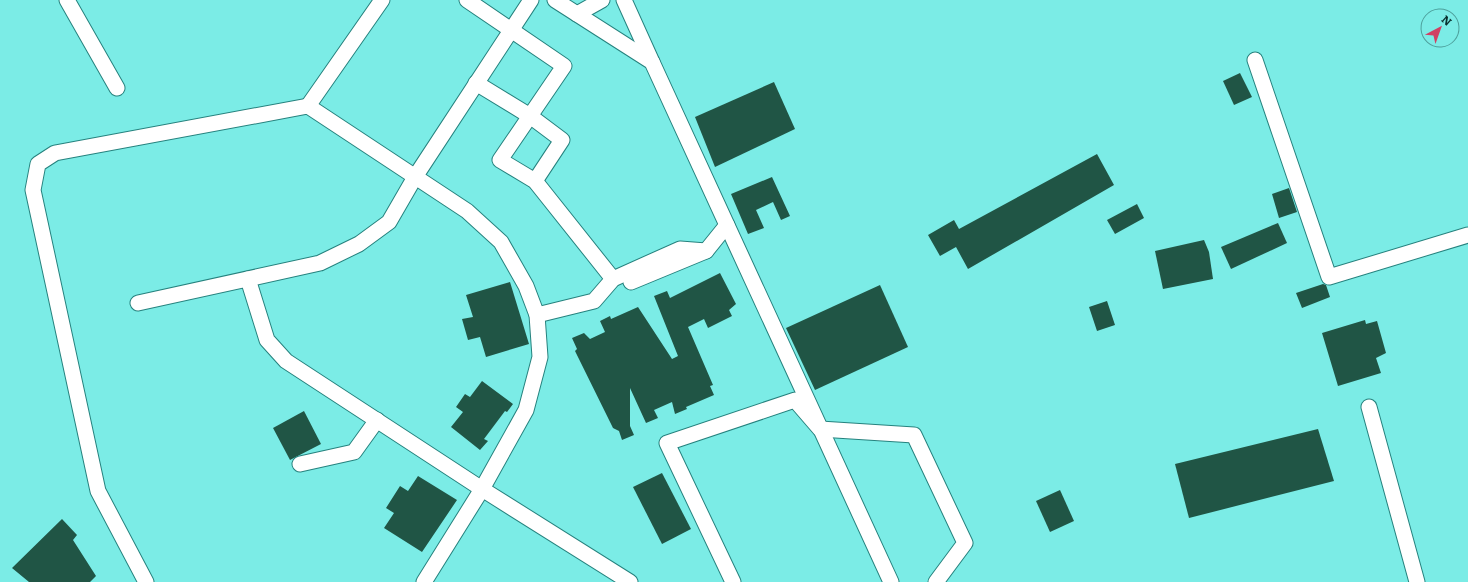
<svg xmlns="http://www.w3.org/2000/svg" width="1468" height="582" viewBox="0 0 1468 582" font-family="Literata,serif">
	<rect width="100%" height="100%" fill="#7bece6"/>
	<g fill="#205545">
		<path d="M1240,73L1252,97L1234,105L1223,81Z"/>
		<path d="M774,82L795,129L715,167L695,117Z"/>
		<path d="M1097,154L1114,185L968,269L956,247L940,256L928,235L954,220L959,229Z"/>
		<path d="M772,177L790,216L781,220L773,202L756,210L764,228L748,234L731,194Z"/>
		<path d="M1289,188L1297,212L1279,218L1272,194Z"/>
		<path d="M1137,204L1144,218L1115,234L1107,220Z"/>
		<path d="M1278,223L1287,243L1231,269L1221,247Z"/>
		<path d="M1204,240L1209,252L1213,279L1163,289L1155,251Z"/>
		<path d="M720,273L736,304L729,310L732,316L708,328L704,319L688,327L713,385L710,386L714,395L686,407L687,409L675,414L672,402L654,410L658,418L646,423L630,388V426L634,435L622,440L619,431L613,428L575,351L577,349L572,338L584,333L590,339L605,332L600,321L610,316L611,319L638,307L672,359L678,356L654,296L667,291L670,298Z"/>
		<path d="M510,282L529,344L486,357L480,337L468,340L462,319L473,317L466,295Z"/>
		<path d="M1323,284L1326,285L1330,297L1302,308L1296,293Z"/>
		<path d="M880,285L908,347L815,390L786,328Z"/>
		<path d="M1107,301L1115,325L1097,331L1089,307Z"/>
		<path d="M1365,320L1366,324L1377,321L1386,353L1376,358L1381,373L1338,386L1322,333Z"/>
		<path d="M482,381L513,404L507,412L505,411L484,439L488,441L480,450L451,427L463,412L456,407L465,394L470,397Z"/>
		<path d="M304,411L321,444L290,460L273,428Z"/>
		<path d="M1318,429L1334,481L1189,518L1175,464Z"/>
		<path d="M662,473L691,529L662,544L633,487Z"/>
		<path d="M418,476L457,500L422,552L384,528L394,513L386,508L400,486L408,491Z"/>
		<path d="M1060,490L1074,521L1050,532L1036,501Z"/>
		<path d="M62,519L77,535L73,540L96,576L90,582H29L12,568Z"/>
	</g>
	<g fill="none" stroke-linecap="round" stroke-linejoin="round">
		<defs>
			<g id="minor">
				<path d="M67,0L117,88"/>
				<path d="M467,0L564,66L500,160L535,181L613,279"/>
				<path d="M555,0L652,62L891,582"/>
				<path d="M624,0L652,62"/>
				<path d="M577,14L602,0"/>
				<path d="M1255,60L1329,277L1468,235"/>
				<path d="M476,83L530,116L562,140L535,181"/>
				<path d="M308,106L382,0"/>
				<path d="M248,279L267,340L286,361L482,489L630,582"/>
				<path d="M631,282L706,251L727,225"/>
				<path d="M138,303L320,263L359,244L389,222L415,177L531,0"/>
				<path d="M537,315L594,301L613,279L680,249L706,251"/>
				<path d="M1369,407L1417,582"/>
				<path d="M300,464L354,452L377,420"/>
				<path d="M146,582L98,491L33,190L38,164L55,153L308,106L467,211L501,242L526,286L537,315L540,357L526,410L482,489L424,582"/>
				<path d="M733,582L667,443L795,400L820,429L914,435L965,543L936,582"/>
			</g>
		</defs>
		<use href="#minor" stroke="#26827e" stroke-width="17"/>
		<use href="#minor" stroke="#fff" stroke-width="15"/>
	</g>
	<g transform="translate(1440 28) rotate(41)"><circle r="19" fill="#7bece6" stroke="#4da09c"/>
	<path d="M0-3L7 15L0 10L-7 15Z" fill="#d04063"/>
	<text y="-6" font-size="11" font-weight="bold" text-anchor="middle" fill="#092f2d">N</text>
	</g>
</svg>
